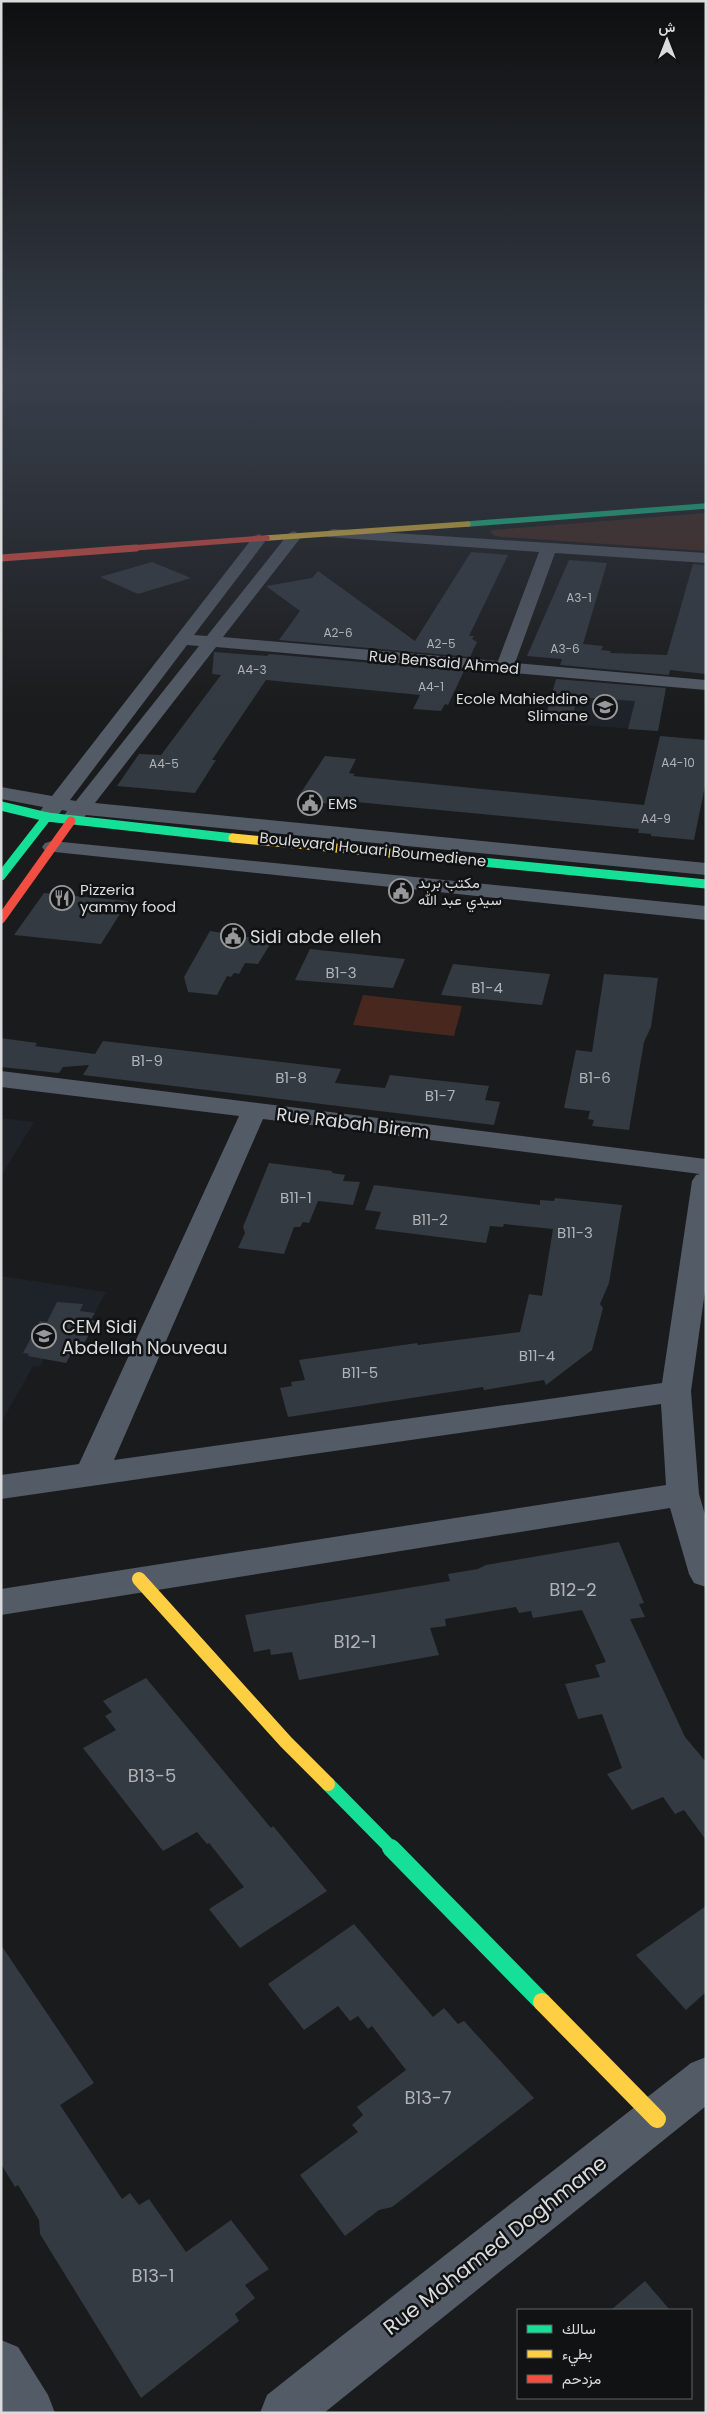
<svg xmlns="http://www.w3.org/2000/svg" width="707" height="2414" viewBox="0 0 707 2414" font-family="Poppins,Vazirmatn,sans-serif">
	<rect width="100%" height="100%" fill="#1a1b1c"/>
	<g fill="#1e2329">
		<path d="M555,684L665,693L658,731L544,722Z"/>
		<path d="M1,1118L34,1122L1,1176Z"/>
		<path d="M1,1276L106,1292L91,1320L96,1321L79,1353L72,1352L66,1363L44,1359L40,1367L33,1366L1,1423Z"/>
	</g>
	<g fill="#48281e">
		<path d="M706,513V551L503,537L495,536L490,532L493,530Z"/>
		<path d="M363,995L462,1006L454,1036L353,1025Z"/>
	</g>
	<g fill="#343a42">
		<path d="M471,552L508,555L469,636H474L472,639L477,642L470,657L279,640L300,611L266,586L312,578L318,571L415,641Z"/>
		<path d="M569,560L607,563L583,644L603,646L601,650L611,651L610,653L667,655L693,564L706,565V674L670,670L669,675L560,665L562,659L527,656Z"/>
		<path d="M152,562L191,578L138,594L100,577Z"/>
		<path d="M214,652L267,656L269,654L464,671L448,705L445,704L441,711L413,709L420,695L266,680L212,760H216L195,793L117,786L139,754L161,755L221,675L212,674Z"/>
		<path d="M556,679L666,688L658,731L628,729L635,701L577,697L571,724L544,722Z"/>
		<path d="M660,736L706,740V781L694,840L651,836V834L638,833L639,829L356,802L354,804L341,803L340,805L296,800L325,756L356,759L349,773L355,774L353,776L644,805Z"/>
		<path d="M44,893L128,901L101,944L14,935Z"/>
		<path d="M210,931L272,941L258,964L245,963L239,974L234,973L231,977L227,976L217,995L188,992L184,977Z"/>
		<path d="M310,949L405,959L393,988L295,980Z"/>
		<path d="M453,964L550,974L542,1005L441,995Z"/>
		<path d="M604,974L658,978L651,1027L644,1042L629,1130L592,1126L594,1120L588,1119L590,1111L564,1108L576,1050L592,1052Z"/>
		<path d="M1,1038L37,1043L35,1046L95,1054L103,1041L341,1069L335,1083L385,1088L390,1075L489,1086L485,1100L500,1102L494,1125L83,1075L89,1065L63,1067L59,1073L1,1067Z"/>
		<path d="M269,1163L332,1171V1173L345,1175L343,1181L360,1182L353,1205L318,1201L309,1223L303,1222L300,1227H294L284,1254L238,1248L245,1233L243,1227Z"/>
		<path d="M374,1185L540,1205V1200L554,1201L555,1198L622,1205L609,1283L600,1304L603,1308L592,1350L546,1385L544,1380L484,1390L483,1387L288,1417L280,1388L292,1386L291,1382L305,1380L299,1360L417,1343L418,1345L520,1332L529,1294L542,1296L553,1229L504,1224L503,1227L490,1226L486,1243L375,1229L381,1212L365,1210Z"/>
		<path d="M57,1302L83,1304L80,1311L95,1313L90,1320L96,1321L79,1353L72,1352L66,1363L28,1356L29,1354L23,1353L40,1321L47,1322Z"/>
		<path d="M619,1542L644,1603L639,1604L645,1617L630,1619L685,1737L706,1762V1840L684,1810L675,1814L663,1797L632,1810L607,1774L622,1768L602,1714L578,1719L565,1684L600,1677L595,1665L606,1662L582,1610L533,1618L531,1611L519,1613L516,1607L445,1619L446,1626L430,1628L439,1655L299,1680L292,1652L271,1655L270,1649L254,1652L245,1615L450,1581L448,1574L478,1569L486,1565Z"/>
		<path d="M146,1678L271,1828L273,1826L327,1891L240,1948L209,1909L244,1887L209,1843L207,1844L197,1832L163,1851L83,1748L116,1730L105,1716L112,1712L103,1701Z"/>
		<path d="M706,1906V1992L686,2010L636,1955Z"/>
		<path d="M354,1924L433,2017L444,2008L458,2024L464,2021L534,2098L392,2207L379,2210L345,2236L300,2175L358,2132L352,2125L363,2115L357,2107L406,2070L372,2026L368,2029L358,2016L350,2021L338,2006L304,2030L268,1984Z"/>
		<path d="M1,1945L94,2083L60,2105L122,2199L130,2193L139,2205L149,2199L186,2252L231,2220L269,2269L245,2285L255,2298L235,2314L239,2321L141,2398L40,2234L39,2220L18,2185L15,2187L1,2164Z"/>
		<path d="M645,2281L670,2310H611Z"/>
	</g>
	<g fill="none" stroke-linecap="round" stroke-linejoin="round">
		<g fill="#535b67" fill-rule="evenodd">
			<path d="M333,529L706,553V563L555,553L515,663L706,680V690L216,647L95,803L706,863V875L86,815C79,823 76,826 65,823L62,819L67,811L62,810C55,819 51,823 40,820L37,816L43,807L1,799V787L52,796L254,536L259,534L267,539L194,635L207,636L289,533L294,531L302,536L223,637L498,661L539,552L328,537L325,534L328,531ZM187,645L199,646L76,801L70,800Z"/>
			<path d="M52,841L706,906V920L45,851L42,847L45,843Z"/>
			<path d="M1,1071L706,1159V1284L691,1391L699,1494L706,1518V1587L694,1583L689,1574L670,1508L1,1615V1589L666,1485L661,1404L1,1499V1475L79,1464L239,1116L1,1087ZM263,1119L700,1174L696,1175L692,1181L662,1383L114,1460Z"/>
			<path d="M706,2057V2106L324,2413H260L267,2395L320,2353L691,2063Z"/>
			<path d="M1,2340L18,2347L48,2395L55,2413H2Z"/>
		</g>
		<path stroke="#16e098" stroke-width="5.5" d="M468,524L706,506"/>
		<g stroke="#16e098" stroke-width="9">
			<path d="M1,806L47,817"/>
			<path d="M472,861L706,884"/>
			<path d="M1,876L47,817L233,838"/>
		</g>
		<path stroke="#16e098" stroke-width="14" d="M328,1784L392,1849"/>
		<path stroke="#16e098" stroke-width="18" d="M391,1848L542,2002"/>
		<path stroke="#ffcf43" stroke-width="5.5" d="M267,538L468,524"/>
		<path stroke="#ffcf43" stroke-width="9" d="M233,838L472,861"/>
		<path stroke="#ffcf43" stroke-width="14" d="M139,1579L286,1742L328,1784"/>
		<path stroke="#ffcf43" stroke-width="18" d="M542,2002L657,2119"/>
		<path stroke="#f24e42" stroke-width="5.5" d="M119,549L267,538"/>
		<path stroke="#f24e42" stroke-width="7" d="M1,558L136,548"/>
		<path stroke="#f24e42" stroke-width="9" d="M1,919L71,821"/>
	</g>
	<linearGradient id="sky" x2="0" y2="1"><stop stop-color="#0e0f0f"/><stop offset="0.53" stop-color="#383f4b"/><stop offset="1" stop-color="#383f4b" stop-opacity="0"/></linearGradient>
	<rect width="707" height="712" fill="url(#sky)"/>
	<defs>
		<symbol id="school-ring" viewBox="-11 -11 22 22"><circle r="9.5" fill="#101214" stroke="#979899" stroke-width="1.5"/><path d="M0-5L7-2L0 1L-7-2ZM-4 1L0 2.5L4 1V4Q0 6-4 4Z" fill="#979899"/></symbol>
		<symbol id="civic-ring" viewBox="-11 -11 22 22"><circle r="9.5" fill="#101214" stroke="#979899" stroke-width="1.5"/><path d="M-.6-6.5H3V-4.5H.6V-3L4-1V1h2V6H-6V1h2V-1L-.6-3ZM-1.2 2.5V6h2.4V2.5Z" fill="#979899"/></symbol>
		<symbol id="restaurant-ring" viewBox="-11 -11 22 22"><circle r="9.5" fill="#101214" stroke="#979899" stroke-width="1.5"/><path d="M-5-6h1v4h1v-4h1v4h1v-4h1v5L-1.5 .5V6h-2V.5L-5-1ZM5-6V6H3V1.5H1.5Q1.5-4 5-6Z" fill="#979899"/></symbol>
	</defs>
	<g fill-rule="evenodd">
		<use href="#school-ring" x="591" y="693" width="28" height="28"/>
		<use href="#civic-ring" x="296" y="789" width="28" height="28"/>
		<use href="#civic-ring" x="387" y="877" width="28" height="28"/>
		<use href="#restaurant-ring" x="48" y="884" width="28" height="28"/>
		<use href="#civic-ring" x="219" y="922" width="28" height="28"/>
		<use href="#school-ring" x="30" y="1322" width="28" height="28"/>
	</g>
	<g text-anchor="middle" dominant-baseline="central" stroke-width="5" stroke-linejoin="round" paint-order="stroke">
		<g font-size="12" fill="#b0b3b6">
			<text x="579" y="597">A3-1</text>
			<text x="338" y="632">A2-6</text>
			<text x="441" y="643">A2-5</text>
			<text x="565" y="648">A3-6</text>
			<text x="252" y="669">A4-3</text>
			<text x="431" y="686">A4-1</text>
			<text x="678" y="762">A4-10</text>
			<text x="164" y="763">A4-5</text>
			<text x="656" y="818">A4-9</text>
		</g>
		<g font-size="15" fill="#dadbdc" stroke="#101214">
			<text transform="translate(444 662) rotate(5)">Rue Bensaid Ahmed</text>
			<text transform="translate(373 849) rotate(6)">Boulevard Houari Boumediene</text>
		</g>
		<g font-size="15" fill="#dadbdc" stroke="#101214" text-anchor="start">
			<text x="588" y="698" text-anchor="end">Ecole Mahieddine<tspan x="588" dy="17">Slimane</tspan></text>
			<text x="328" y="803">EMS</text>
			<text x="418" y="882">مكتب بريد<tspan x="418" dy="17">سيدي عبد الله</tspan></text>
			<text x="80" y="889">Pizzeria<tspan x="80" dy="17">yammy food</tspan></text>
		</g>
		<g font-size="15" fill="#b0b3b6">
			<text x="341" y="972">B1-3</text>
			<text x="487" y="987">B1-4</text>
			<text x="147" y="1060">B1-9</text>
			<text x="291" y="1077">B1-8</text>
			<text x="595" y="1077">B1-6</text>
			<text x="440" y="1095">B1-7</text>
			<text x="296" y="1197">B11-1</text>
			<text x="430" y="1219">B11-2</text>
			<text x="575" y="1232">B11-3</text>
			<text x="537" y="1355">B11-4</text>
			<text x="360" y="1372">B11-5</text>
		</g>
		<g font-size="18" fill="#dadbdc" stroke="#101214" text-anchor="start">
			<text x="250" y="936">Sidi abde elleh</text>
			<text x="62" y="1326">CEM Sidi<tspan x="62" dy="21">Abdellah Nouveau</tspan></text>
		</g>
		<g font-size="18" fill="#dadbdc" stroke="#101214">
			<text transform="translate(353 1123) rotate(7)">Rue Rabah Birem</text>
		</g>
		<g font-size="18" fill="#b0b3b6">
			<text x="573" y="1589">B12-2</text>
			<text x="355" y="1641">B12-1</text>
			<text x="152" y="1775">B13-5</text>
			<text x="428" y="2097">B13-7</text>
			<text x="153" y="2275">B13-1</text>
		</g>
		<g font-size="21" fill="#dadbdc" stroke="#101214">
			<text transform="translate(495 2245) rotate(-38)">Rue Mohamed Doghmane</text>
		</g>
	</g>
	<rect width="707" height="2414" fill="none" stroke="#dadbdc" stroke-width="5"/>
	<rect x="517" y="2309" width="175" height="90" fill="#101214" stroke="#616264"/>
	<rect x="527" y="2325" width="25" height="8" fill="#16e098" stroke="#616264"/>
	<text x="562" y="2334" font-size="15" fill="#dadbdc">سالك</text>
	<rect x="527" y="2350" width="25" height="8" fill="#ffcf43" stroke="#616264"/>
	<text x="562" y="2359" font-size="15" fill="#dadbdc">بطيء</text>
	<rect x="527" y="2375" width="25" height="8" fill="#f24e42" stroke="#616264"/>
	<text x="562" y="2384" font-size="15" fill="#dadbdc">مزدحم</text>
	<g transform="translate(667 40)" stroke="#101214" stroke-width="4" paint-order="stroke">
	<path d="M0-4L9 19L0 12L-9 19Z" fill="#dadbdc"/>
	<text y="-8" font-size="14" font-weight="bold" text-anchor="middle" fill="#dadbdc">ش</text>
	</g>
</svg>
